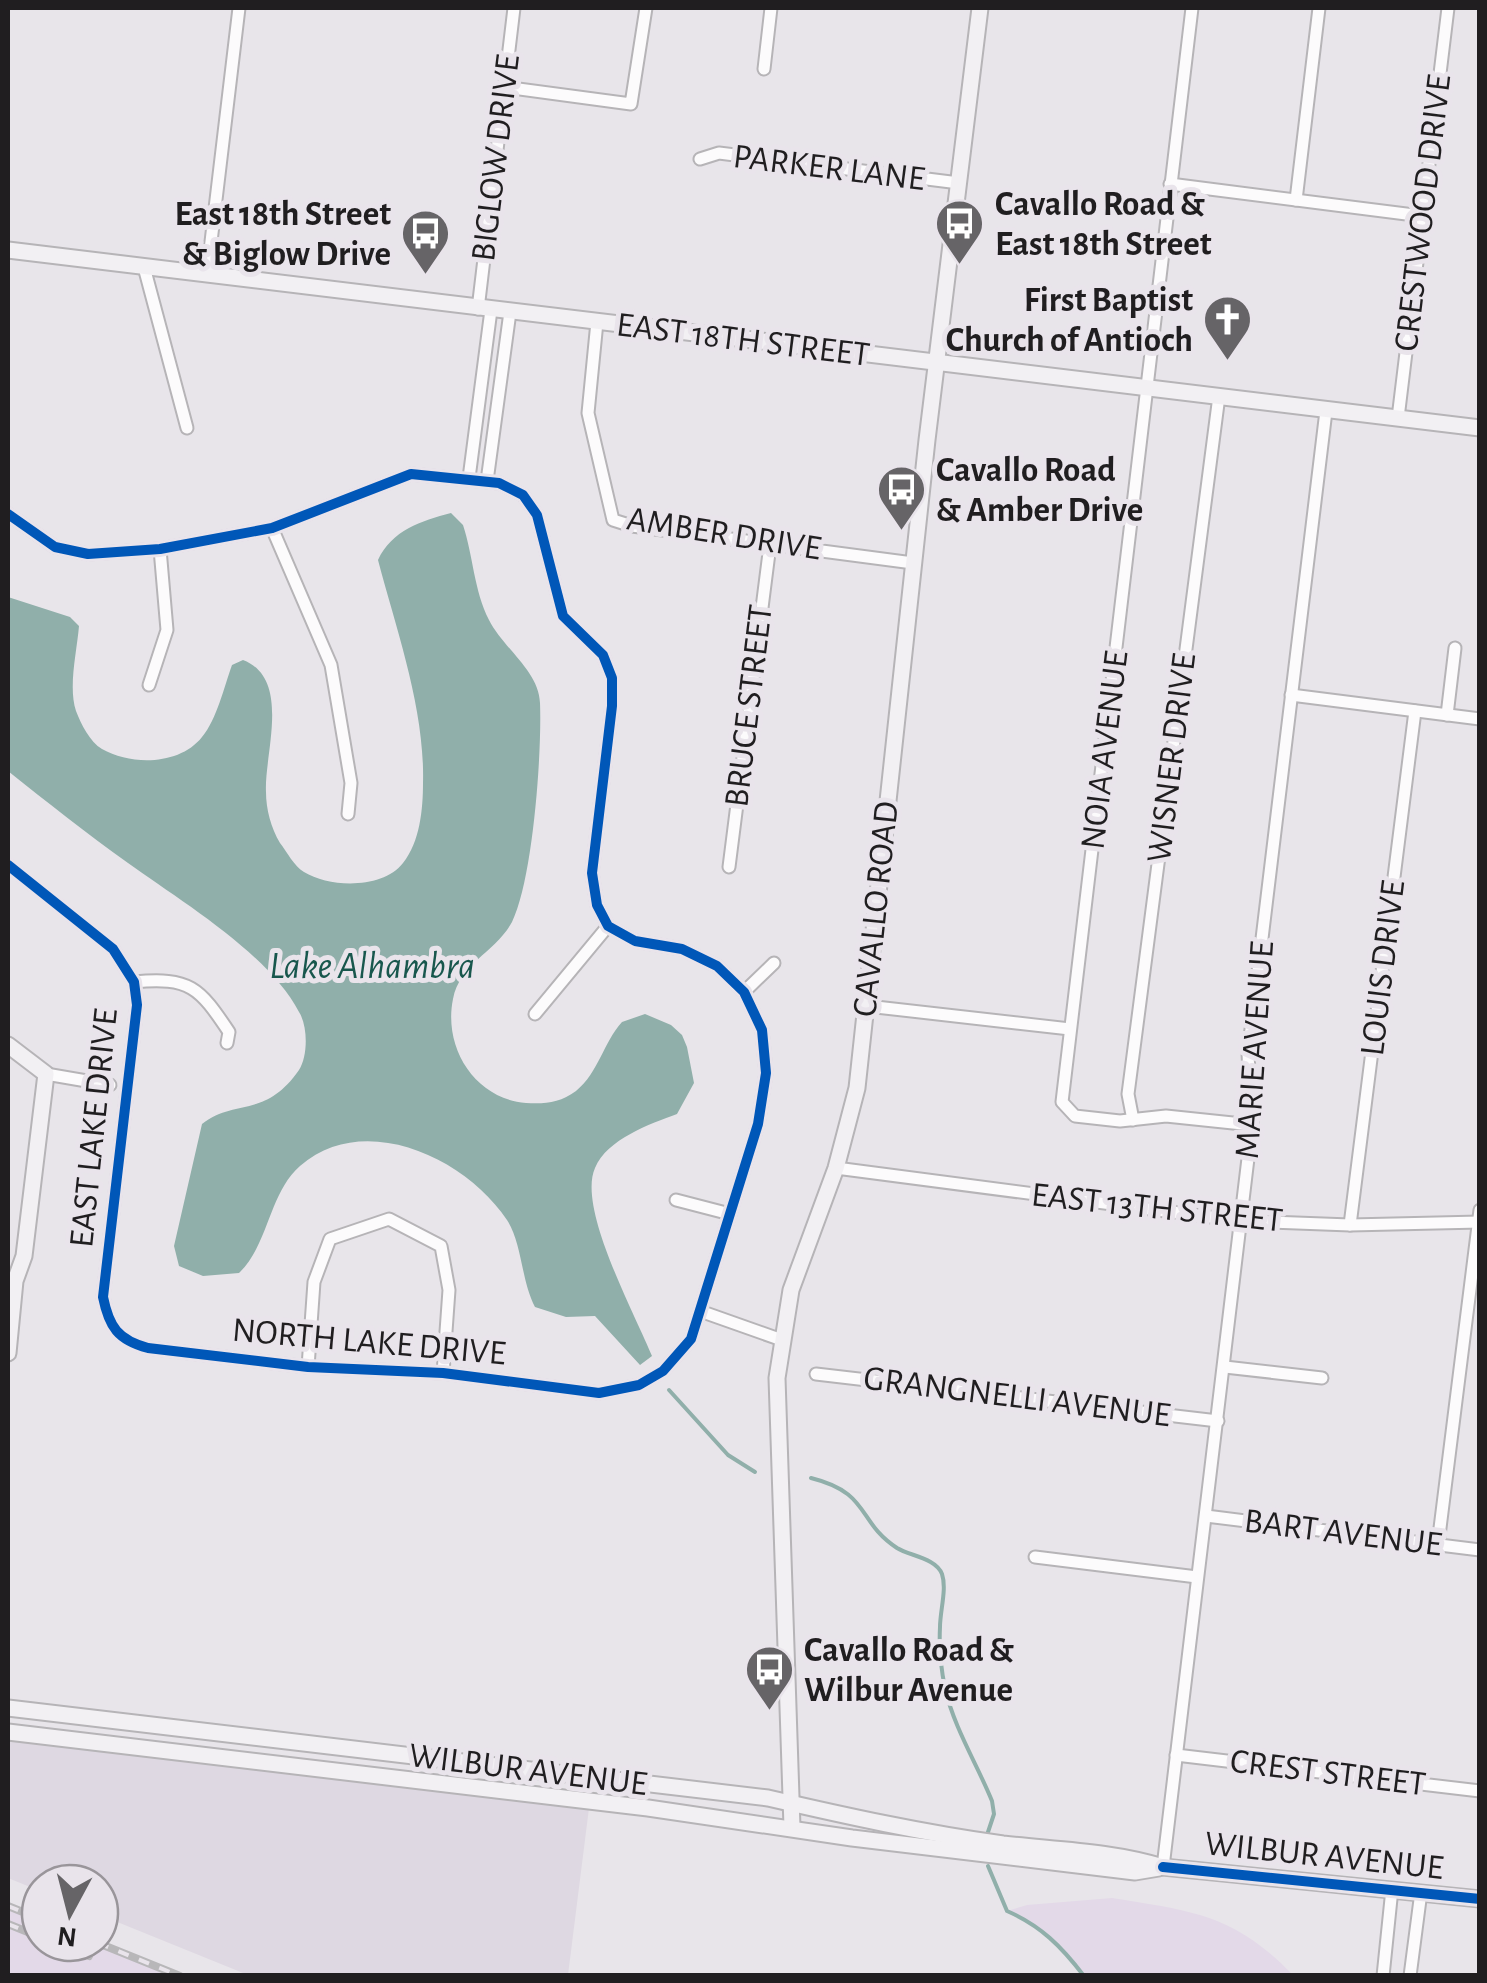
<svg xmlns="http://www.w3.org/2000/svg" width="1487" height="1983" viewBox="0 0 1487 1983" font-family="'Alegreya Sans',sans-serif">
	<rect width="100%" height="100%" fill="#e8e5ea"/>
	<path fill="#ded8e2" d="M8,1740L334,1776L589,1808L568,1975H248L100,1915V1883H40V1891L8,1878Z"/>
	<g fill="#e3d9e8">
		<path d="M1112,1898C1192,1911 1234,1914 1293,1975H1084C1061,1946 1041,1926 1007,1911L1027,1905Z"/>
		<path d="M8,1906L40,1919V1943H98L180,1975H8Z"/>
	</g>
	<path fill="#90afaa" d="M451,513L463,525C473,555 474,591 489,620C503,648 539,671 540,703C542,753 533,879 512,922C496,952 460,963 453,999C443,1048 475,1099 526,1103C545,1104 560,1103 576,1091C599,1072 603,1043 622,1022L645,1014L671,1025L682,1035L687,1047L694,1083L677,1114C650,1124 607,1139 595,1168C577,1208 635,1314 652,1356L640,1365L595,1316L566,1317L535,1307C521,1280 522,1243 507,1220C466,1158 364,1110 300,1166C269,1193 269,1244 239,1273L203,1276L179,1266L174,1246L202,1124C235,1098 265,1119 299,1070C308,1056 308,1026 299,1012C268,953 182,902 128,863C87,834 47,802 8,771V597L70,617L79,626C77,651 68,687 76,711C81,724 90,742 102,749C132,766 180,765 202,737C217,719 224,687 232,665L243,660C292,679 264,754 266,792C266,809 271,828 280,843C287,852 294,866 304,872C330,888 383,889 403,863C420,842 423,809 423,783C425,709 397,632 378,560C392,530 421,521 451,513Z"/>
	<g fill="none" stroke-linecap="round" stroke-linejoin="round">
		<g stroke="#90afaa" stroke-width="4">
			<path d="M669,1390L728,1455L755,1472"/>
			<path d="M811,1478C871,1493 856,1521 897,1548C910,1556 936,1558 942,1574C947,1589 940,1611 940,1627C939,1646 941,1669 945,1688C954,1728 977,1764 992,1801L994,1814L988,1832"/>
			<path d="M988,1866L1007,1911C1041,1926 1061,1946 1084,1976"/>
		</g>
		<defs>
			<g id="street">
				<path d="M1192,8L1062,1102L1075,1116L1120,1121L1166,1116L1252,1125"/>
				<path d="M764,69L771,8"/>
				<path d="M504,87L631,104L646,8"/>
				<path d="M700,159L719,153L959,183"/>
				<path d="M1170,184L1422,216"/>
				<path d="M1296,200L1319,8"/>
				<path d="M144,267L187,428"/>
				<path d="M207,275L239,8"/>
				<path d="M478,309L514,8"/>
				<path d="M597,322L588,413L613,520L632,526L913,563"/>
				<path d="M1398,418L1448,8"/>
				<path d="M469,478L491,310"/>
				<path d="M487,481L510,312"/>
				<path d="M8,514L55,547L88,554L160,549L272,528L411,474L499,483L523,495L537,515L563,616L603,655L612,678V706L592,873L597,905L608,926L635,941L682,949L717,966L744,992L762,1030L766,1073L758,1124L691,1339L663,1371L639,1385L599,1393L443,1373L308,1367L148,1348C118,1340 109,1327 103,1297L137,1005L134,982L113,949L8,865"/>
				<path d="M272,528L331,665L351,783L348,814"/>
				<path d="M149,685L167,630L160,549"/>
				<path d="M1291,695L1480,719"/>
				<path d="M1447,715L1455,648"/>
				<path d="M729,867L770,545"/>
				<path d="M134,982C190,977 199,987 229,1032L227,1043"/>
				<path d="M744,992L774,963"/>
				<path d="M867,1006L1070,1029"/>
				<path d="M535,1014L608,926"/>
				<path d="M46,1074L110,1085"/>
				<path d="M1133,1120L1128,1094L1219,396"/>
				<path d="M836,1168L1241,1221L1350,1225L1480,1222"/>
				<path d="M676,1200L730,1214"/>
				<path d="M1350,1225L1415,711"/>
				<path d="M700,1311L782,1340"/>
				<path d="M308,1367L314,1282L330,1239L389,1219L441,1246L449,1290L443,1373"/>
				<path d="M1225,1367L1322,1378"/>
				<path d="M816,1374L1218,1421"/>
				<path d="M1206,1516L1480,1550"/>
				<path d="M1438,1544L1480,1210"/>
				<path d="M1035,1557L1197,1577"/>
				<path d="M1176,1755L1480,1791"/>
				<path d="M1163,1867L1252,1125L1248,1054L1326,411"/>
				<path d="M1383,1976L1392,1889"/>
				<path d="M1410,1976L1421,1892"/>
			</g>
			<g id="secondary">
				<path d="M8,250L1480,428"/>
				<path d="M8,1045L46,1074L24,1256L15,1281L8,1353"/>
				<path d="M8,1708L768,1798C846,1816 923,1833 1003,1844C1056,1850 1112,1851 1163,1867L1480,1899"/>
				<path d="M8,1732L648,1808L852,1838L1135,1872L1159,1868"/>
				<path d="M792,1827L777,1378L791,1290L836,1168L857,1088L927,440L980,8"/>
			</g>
		</defs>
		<use href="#street" stroke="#b6b4b7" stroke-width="15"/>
		<use href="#secondary" stroke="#b6b4b7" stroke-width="19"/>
		<use href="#street" stroke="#fcfbfc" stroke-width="11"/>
		<use href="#secondary" stroke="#f2f0f3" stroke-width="15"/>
		<defs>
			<g id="rail">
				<path d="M8,1906L40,1919"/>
				<path d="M8,1924L40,1937"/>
				<path d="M56,1943L89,1956"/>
				<path d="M98,1943L180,1976"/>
			</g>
		</defs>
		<use href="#rail" stroke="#b8b7b9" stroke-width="8"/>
		<use href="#rail" stroke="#e9e4eb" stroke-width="4" stroke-dasharray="11" stroke-linecap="butt"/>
		<defs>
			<g id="cycleway">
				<path d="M8,514L55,547L88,554L160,549L272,528L411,474L499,483L523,495L537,515L563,616L603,655L612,678V706L592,873L597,905L608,926L635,941L682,949L717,966L744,992L762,1030L766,1073L758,1124L691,1339L663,1371L639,1385L599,1393L443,1373L308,1367L148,1348C118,1340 109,1327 103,1297L137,1005L134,982L113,949L8,865"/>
				<path d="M1163,1867L1480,1899"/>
			</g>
		</defs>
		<use href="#cycleway" stroke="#e9e4eb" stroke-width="16"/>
		<use href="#cycleway" stroke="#0057b8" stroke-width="10"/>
	</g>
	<defs>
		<symbol id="bus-pin" viewBox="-11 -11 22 30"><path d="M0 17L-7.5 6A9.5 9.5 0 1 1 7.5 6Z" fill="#666467" stroke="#e9e4eb"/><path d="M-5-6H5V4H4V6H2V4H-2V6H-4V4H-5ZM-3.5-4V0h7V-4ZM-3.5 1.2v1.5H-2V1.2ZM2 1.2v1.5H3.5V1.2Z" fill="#fff"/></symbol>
		<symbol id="church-pin" viewBox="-11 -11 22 30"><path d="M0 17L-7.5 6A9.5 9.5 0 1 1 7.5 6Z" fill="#666467" stroke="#e9e4eb"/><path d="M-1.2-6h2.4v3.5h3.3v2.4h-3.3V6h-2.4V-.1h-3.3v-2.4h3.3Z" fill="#fff"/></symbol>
	</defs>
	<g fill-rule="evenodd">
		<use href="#bus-pin" x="932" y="196" width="55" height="75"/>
		<use href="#bus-pin" x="398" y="206" width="55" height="75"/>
		<use href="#church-pin" x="1200" y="292" width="55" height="75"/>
		<use href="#bus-pin" x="874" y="462" width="55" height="75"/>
		<use href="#bus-pin" x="742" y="1642" width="55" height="75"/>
	</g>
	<g text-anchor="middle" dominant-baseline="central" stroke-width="10" stroke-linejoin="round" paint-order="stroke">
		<g font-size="35" fill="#201e20" stroke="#e9e4eb">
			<text transform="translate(496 158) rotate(-83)">BIGLOW DRIVE</text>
			<text transform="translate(829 168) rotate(7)">PARKER LANE</text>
			<text transform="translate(1423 213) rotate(-83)">CRESTWOOD DRIVE</text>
			<text transform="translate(743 340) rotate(7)">EAST 18TH STREET</text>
			<text transform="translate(724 534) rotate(9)">AMBER DRIVE</text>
			<text transform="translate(749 706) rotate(-83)">BRUCE STREET</text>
			<text transform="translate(1105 750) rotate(-83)">NOIA AVENUE</text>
			<text transform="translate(1172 758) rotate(-83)">WISNER DRIVE</text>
			<text transform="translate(876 909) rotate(-84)">CAVALLO ROAD</text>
			<text transform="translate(1383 968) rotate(-83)">LOUIS DRIVE</text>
			<text transform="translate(1255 1050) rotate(-86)">MARIE AVENUE</text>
			<text transform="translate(94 1128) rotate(-84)">EAST LAKE DRIVE</text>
			<text transform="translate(1157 1208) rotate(6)">EAST 13TH STREET</text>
			<text transform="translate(369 1342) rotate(5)">NORTH LAKE DRIVE</text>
			<text transform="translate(1017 1397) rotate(7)">GRANGNELLI AVENUE</text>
			<text transform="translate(1343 1533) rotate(7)">BART AVENUE</text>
			<text transform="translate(528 1770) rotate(7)">WILBUR AVENUE</text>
			<text transform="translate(1328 1773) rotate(7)">CREST STREET</text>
			<text transform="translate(1324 1856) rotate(6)">WILBUR AVENUE</text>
		</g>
		<g font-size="35" font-weight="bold" fill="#201e20" stroke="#e9e4eb" text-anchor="start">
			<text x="995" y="204">Cavallo Road &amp;<tspan x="995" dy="40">East 18th Street</tspan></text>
			<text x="391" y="214" text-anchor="end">East 18th Street<tspan x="391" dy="40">&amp; Biglow Drive</tspan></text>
			<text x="1193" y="300" text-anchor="end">First Baptist<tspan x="1193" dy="40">Church of Antioch</tspan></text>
			<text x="936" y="470">Cavallo Road<tspan x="936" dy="40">&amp; Amber Drive</tspan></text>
			<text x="804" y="1650">Cavallo Road &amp;<tspan x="804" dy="40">Wilbur Avenue</tspan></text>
		</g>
		<g font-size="38" font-style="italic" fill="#18574d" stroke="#e9e4eb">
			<text x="372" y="967">Lake Alhambra</text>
		</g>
	</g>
	<rect width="1487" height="1983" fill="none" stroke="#201e20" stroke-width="20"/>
	<g transform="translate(70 1913) rotate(187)"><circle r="48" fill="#e9e4eb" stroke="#99959a" stroke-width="2.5"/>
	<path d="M0-8L18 38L0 25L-18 38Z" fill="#666467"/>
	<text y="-15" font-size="28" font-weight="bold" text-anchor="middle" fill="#201e20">N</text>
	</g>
</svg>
